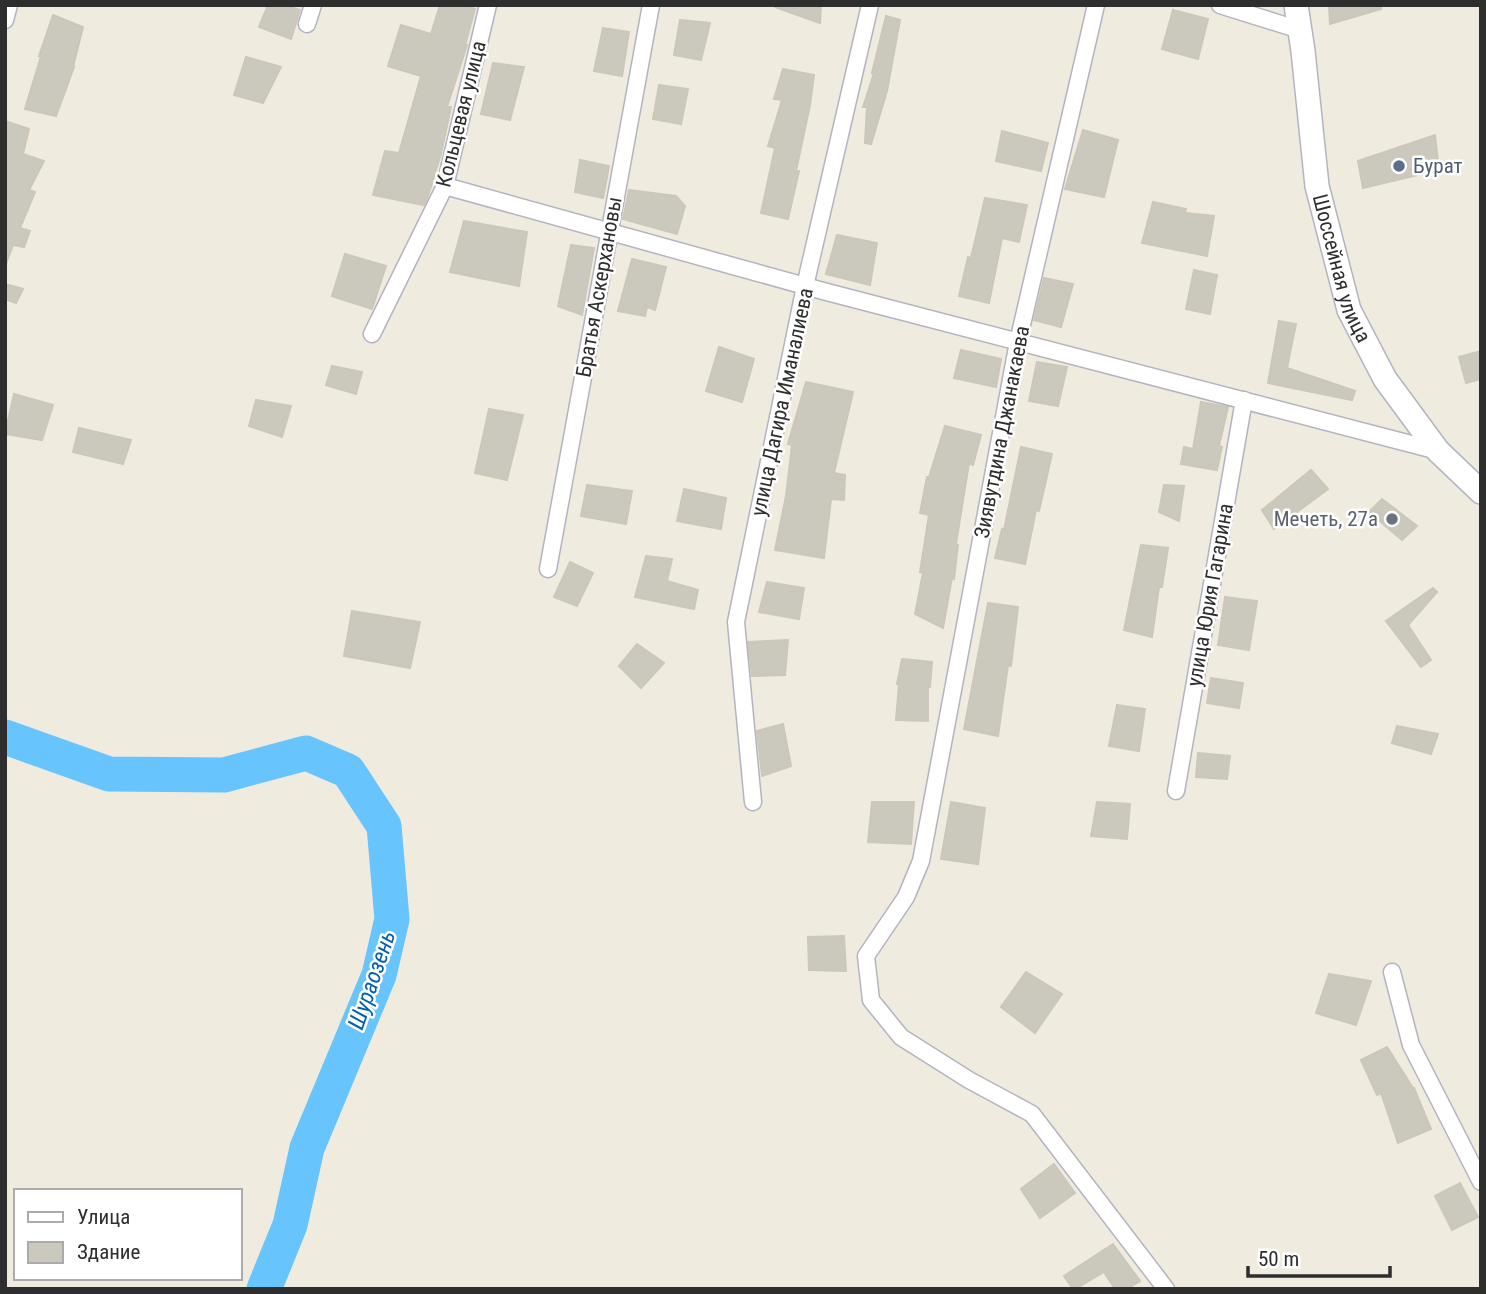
<svg xmlns="http://www.w3.org/2000/svg" width="1486" height="1294" viewBox="0 0 1486 1294" font-family="'Roboto Condensed',sans-serif">
	<rect width="100%" height="100%" fill="#f0ebdf"/>
	<g fill="none" stroke-linecap="round" stroke-linejoin="round">
		<path stroke="#68c4fc" stroke-width="35" d="M5,737L109,774L224,775L306,753L348,771L384,826L392,919L379,975L307,1148L290,1225L264,1289"/>
	</g>
	<g fill="#cbc9bd" stroke="#ccc7b8" stroke-width="2">
		<path d="M268,5H283L300,10L291,39L259,27Z"/>
		<path d="M440,5H463L475,9L465,45H467L447,107H451L441,154L428,196L424,205L373,195L385,151L399,153L421,76L388,66L401,25L431,34Z"/>
		<path d="M775,5H821L820,23L775,7Z"/>
		<path d="M1329,5H1381V9L1330,24Z"/>
		<path d="M1173,10L1208,19L1198,59L1162,49Z"/>
		<path d="M53,15L83,27L73,67H74L56,116L25,109L41,56H39Z"/>
		<path d="M886,16L900,20L887,91L871,144L865,143L867,107H863L874,73H872Z"/>
		<path d="M680,20L710,23L701,60L674,55Z"/>
		<path d="M603,28L629,32L622,76L594,71Z"/>
		<path d="M246,57L281,67L263,103L234,95Z"/>
		<path d="M493,63L524,67L510,120L481,114Z"/>
		<path d="M783,69L814,75L810,105L796,171H799L788,219L761,213L775,148L768,146L782,100L774,99Z"/>
		<path d="M659,85L688,89L681,124L653,119Z"/>
		<path d="M5,121L29,129L23,154L44,161L29,190L35,192L20,228L30,231L24,247L13,245L6,264Z"/>
		<path d="M1083,130L1118,140L1104,197L1065,189Z"/>
		<path d="M1002,131L1048,143L1041,171L996,161Z"/>
		<path d="M1435,135L1439,170L1363,188L1358,161Z"/>
		<path d="M580,160L609,166L603,198L575,192Z"/>
		<path d="M629,190L676,196L685,206L677,234L623,219Z"/>
		<path d="M985,198L1027,205L1019,242L1002,238L989,303L959,296L968,257L971,258Z"/>
		<path d="M1153,202L1186,209L1185,213L1214,216L1207,256L1142,243Z"/>
		<path d="M464,221L527,232L519,286L450,272Z"/>
		<path d="M837,235L877,243L870,285L826,274Z"/>
		<path d="M571,245L594,248L582,315L558,306Z"/>
		<path d="M345,254L386,266L372,309L332,296Z"/>
		<path d="M632,259L666,267L655,310L647,307L645,316L618,311Z"/>
		<path d="M1194,270L1217,275L1210,314L1186,309Z"/>
		<path d="M1044,278L1073,284L1061,327L1034,320Z"/>
		<path d="M5,284L23,289L16,303L5,299Z"/>
		<path d="M1279,321L1296,324L1287,368L1355,391L1352,400L1268,383Z"/>
		<path d="M719,347L754,359L742,402L706,391Z"/>
		<path d="M961,350L1001,359L996,387L954,378Z"/>
		<path d="M1481,351V379L1466,383L1459,357Z"/>
		<path d="M1037,362L1067,367L1058,406L1029,401Z"/>
		<path d="M332,366L362,372L356,394L326,385Z"/>
		<path d="M806,382L853,392L834,473L845,475L844,500L831,499L824,558L775,550L786,496L792,445L788,444Z"/>
		<path d="M14,394L53,405L42,440L5,434Z"/>
		<path d="M256,400L291,406L282,437L249,426Z"/>
		<path d="M1201,402L1228,407L1219,446L1222,447L1217,470L1181,464L1184,447L1193,449Z"/>
		<path d="M489,409L523,415L507,480L475,473Z"/>
		<path d="M945,426L981,435L973,465L969,463L956,544L958,545L954,579L952,578L943,628L915,614L923,573L920,572L929,515L920,513L927,477H929Z"/>
		<path d="M79,428L131,440L123,464L73,452Z"/>
		<path d="M1021,447L1052,454L1039,511L1036,510L1025,564L995,558L1002,529L1004,530Z"/>
		<path d="M1311,470L1328,489L1274,529L1262,510Z"/>
		<path d="M587,485L632,491L626,524L581,516Z"/>
		<path d="M1164,485L1184,486L1179,521L1159,512Z"/>
		<path d="M684,489L726,498L721,529L677,521Z"/>
		<path d="M1382,499L1417,526L1402,540L1369,512Z"/>
		<path d="M1141,545L1168,548L1162,587H1159L1152,637L1124,630Z"/>
		<path d="M646,556L672,559L667,581L698,590L694,609L635,597Z"/>
		<path d="M570,562L593,573L577,606L554,597Z"/>
		<path d="M767,582L804,588L799,619L759,612Z"/>
		<path d="M1433,588L1437,592L1408,625L1431,660L1421,667L1386,621Z"/>
		<path d="M1225,597L1257,601L1249,650L1218,645Z"/>
		<path d="M988,603L1018,607L1011,666L1008,665L998,736L964,729Z"/>
		<path d="M352,611L420,622L410,668L344,656Z"/>
		<path d="M788,640L785,675L752,676L748,642Z"/>
		<path d="M637,644L664,663L641,688L619,666Z"/>
		<path d="M902,659L932,662L930,687H928V721L896,720L899,684H897Z"/>
		<path d="M1211,678L1243,683L1239,708L1207,703Z"/>
		<path d="M1117,705L1145,709L1139,751L1109,746Z"/>
		<path d="M783,724L791,766L762,776L757,731Z"/>
		<path d="M1397,726L1438,734L1431,754L1392,743Z"/>
		<path d="M1198,753L1230,756L1227,779L1196,777Z"/>
		<path d="M872,802H914L911,844L868,842Z"/>
		<path d="M951,802L985,808L978,864L941,859Z"/>
		<path d="M1097,802L1130,804L1127,839L1091,836Z"/>
		<path d="M844,936L846,971L809,970L808,937Z"/>
		<path d="M1026,972L1062,994L1035,1033L1001,1007Z"/>
		<path d="M1329,974L1371,981L1356,1025L1316,1013Z"/>
		<path d="M1387,1047L1413,1088H1414L1431,1129L1398,1143L1381,1093L1377,1095L1361,1060Z"/>
		<path d="M1054,1164L1075,1193L1040,1218L1021,1189Z"/>
		<path d="M1460,1183L1478,1217L1452,1230L1435,1196Z"/>
		<path d="M1113,1244L1140,1281L1127,1289H1115L1104,1272L1075,1289H1073L1064,1276Z"/>
	</g>
	<g fill="none" stroke-linecap="round" stroke-linejoin="round">
		<defs>
			<g id="minor">
				<path d="M1096,5L1018,342L921,861L906,897L866,956L871,1000L901,1037L969,1080L1032,1114L1166,1289"/>
				<path d="M1220,5L1300,30"/>
				<path d="M5,20L9,5"/>
				<path d="M307,24L313,5"/>
				<path d="M445,186L823,291L1438,451"/>
				<path d="M372,334L445,186L488,5"/>
				<path d="M548,569L651,5"/>
				<path d="M1176,791L1244,400"/>
				<path d="M753,802L736,622L805,286L870,5"/>
				<path d="M1392,972L1411,1045L1481,1182"/>
			</g>
			<g id="secondary">
				<path id="s1" d="M1296,5L1303,51L1317,186L1349,310L1385,379L1438,451L1481,492"/>
			</g>
		</defs>
		<use href="#minor" stroke="#b3b4c2" stroke-width="19"/>
		<use href="#secondary" stroke="#b3b4c2" stroke-width="26"/>
		<use href="#minor" stroke="#fff" stroke-width="16"/>
		<use href="#secondary" stroke="#fff" stroke-width="23"/>
	</g>
	<circle fill="#5c6f8a" stroke="#fff" stroke-width="2.5" cx="1399" cy="166" r="7"/>
	<circle fill="#6b7280" stroke="#fff" stroke-width="2.5" cx="1392" cy="519" r="7"/>
	<g text-anchor="middle" dominant-baseline="central" stroke-width="5" stroke-linejoin="round" paint-order="stroke">
		<g font-size="21" fill="#2e2e2e" stroke="#fff">
			<text transform="translate(461 114) rotate(-76)">Кольцевая улица</text>
			<text stroke="none"><textPath href="#s1" startOffset="268">Шоссейная улица</textPath></text>
			<text transform="translate(599 287) rotate(-80)">Братья Аскерхановы</text>
			<text transform="translate(782 402) rotate(-78)">улица Дагира Иманалиева</text>
			<text transform="translate(1002 432) rotate(-79)">Зиявутдина Джанакаева</text>
			<text transform="translate(1210 595) rotate(-80)">улица Юрия Гагарина</text>
		</g>
		<g font-size="21" fill="#4e5e75" stroke="#fff" text-anchor="start">
			<text x="1413" y="166">Бурат</text>
		</g>
		<g font-size="21" fill="#5b616d" stroke="#fff" text-anchor="end">
			<text x="1378" y="519">Мечеть, 27а</text>
		</g>
		<g font-size="23" font-style="italic" fill="#005faf" stroke="#fff">
			<text transform="translate(372 980) rotate(-71)">Шураозень</text>
		</g>
	</g>
	<rect width="1486" height="1294" fill="none" stroke="#2e2e2e" stroke-width="14"/>
	<rect x="14" y="1189" width="228" height="91" fill="#ffffff" stroke="#ababab" stroke-width="2"/>
	<rect x="28" y="1212" width="35" height="10" fill="#ffffff" stroke="#ababab" stroke-width="2"/>
	<text x="77" y="1224" font-size="21" fill="#2e2e2e">Улица</text>
	<rect x="28" y="1242" width="35" height="21" fill="#cbc9bd" stroke="#ababab" stroke-width="2"/>
	<text x="77" y="1259" font-size="21" fill="#2e2e2e">Здание</text>
	<path d="M1248 1266v10h142v-10" fill="none" stroke="#2e2e2e" stroke-width="3.5"/>
	<text x="1258" y="1266" font-size="21" fill="#2e2e2e" stroke="#ffffff" stroke-width="5" paint-order="stroke">50 m</text>
</svg>
